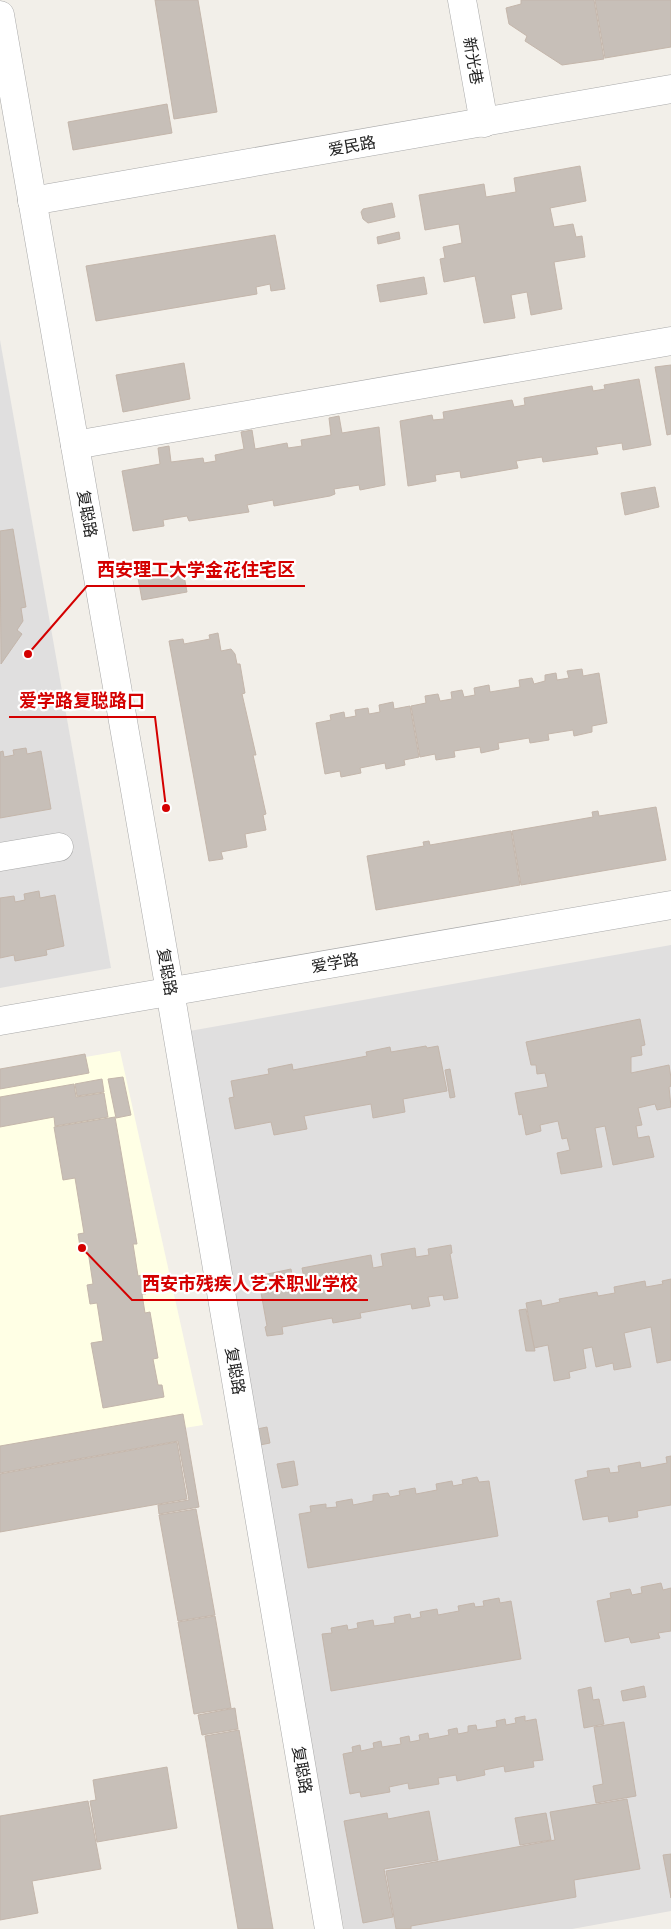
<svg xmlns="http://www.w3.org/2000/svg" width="671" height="1929" viewBox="0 0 671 1929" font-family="Montserrat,'Noto Sans SC',sans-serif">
	<rect width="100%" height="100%" fill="#f2efe9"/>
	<g fill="#e0dfdf">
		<path d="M0,340L111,968L0,988Z"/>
		<path d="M671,945V1911L572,1929H344L184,1032Z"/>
	</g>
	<path fill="#ffffe5" d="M120,1051L203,1425L0,1458V1072Z"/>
	<g fill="#c7bfb8" stroke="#c4b6ab">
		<path d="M155,0H198L217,112L174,119Z"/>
		<path d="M521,0H594L604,59L562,65L525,41L527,36L509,24L506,8L521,4Z"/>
		<path d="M595,0H671V47L605,58Z"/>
		<path d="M167,104L172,133L73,150L68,122Z"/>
		<path d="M580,166L586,201L550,208L554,227L573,224L576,237L582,236L585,257L554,262L562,309L531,315L527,292L511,295L515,318L484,323L475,276L444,282L440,259L445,258L443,247L462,243L459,224L425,230L419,195L484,184L486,197L516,192L514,178Z"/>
		<path d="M392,203L395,217L368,223L363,219L361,212L363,209Z"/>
		<path d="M399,232L400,239L378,244L377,237Z"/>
		<path d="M275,235L285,289L271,291L270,284L256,287L257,294L96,321L86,266Z"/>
		<path d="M424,277L427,294L380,302L377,285Z"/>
		<path d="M184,363L190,399L123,412L116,375Z"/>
		<path d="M671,365V434L667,435L655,367Z"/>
		<path d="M639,379L651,445L623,450L622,443L596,447L598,454L543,462L542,457L516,461L518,468L461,478L460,471L435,475L436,481L408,486L400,421L432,415L433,420L444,419L443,412L512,400L514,407L525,405L524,398L592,386L593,391L605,389L604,385Z"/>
		<path d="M339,416L342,433L379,427L385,485L360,490L359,485L334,489L335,494L330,496L274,506L273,500L247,505L249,512L189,521L187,516L163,520L164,526L133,531L122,471L160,464L158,448L169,446L171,462L203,458L204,463L216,461L215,455L244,449L241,432L252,430L255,449L287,443L288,448L302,446L301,440L331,435L329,418Z"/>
		<path d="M655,487L659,507L625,515L621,493Z"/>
		<path d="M13,529L26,607L21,608L23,621L17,630L22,634L1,664L0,531Z"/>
		<path d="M183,570L187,592L142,600L138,578Z"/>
		<path d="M218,633L221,651L231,649L235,654L237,664H240L245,693L242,694L256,755H253L266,814L263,815L266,830L245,834L247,847L221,852L223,859L209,861L169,641L183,639L184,644L210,639L209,635Z"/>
		<path d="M582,669L583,676L599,673L607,723L592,726V732L574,736L573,730L548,734L549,740L530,743L529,738L498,743L499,749L481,753L480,747L454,751L455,757L436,760L435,754L420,757L411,706L426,703L425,696L438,694L440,701L452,699L451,692L462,690L464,697L475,695L474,688L489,685L490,692L520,687L519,680L532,678L534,684L545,681V675L556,673L557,680L569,678L567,671Z"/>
		<path d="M393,702L394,709L410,706L419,757L404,760L405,765L386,769L385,763L360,768L361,773L341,777L340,771L325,774L316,723L331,720L330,715L344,712L345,718L356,716L355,710L368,708L369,714L380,712L379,705Z"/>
		<path d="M26,748L27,754L41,751L51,809L0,818V752L3,751L4,757L14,755L13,750Z"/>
		<path d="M656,807L666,860L521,885L512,831L593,817L592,812L598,811L599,816Z"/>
		<path d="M511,831L520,885L376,910L367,856L424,846L423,842L429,841L430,845Z"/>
		<path d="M39,891L40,898L55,895L64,946L46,950L47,955L15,961L14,955L0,958V898L14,896L15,902L25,900L24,894Z"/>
		<path d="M640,1019L645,1045L641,1046L642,1055L631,1057V1073L669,1065L671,1078V1086L669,1087L671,1107L657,1110L655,1104L638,1108L642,1125L636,1126L638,1138L649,1136L654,1157L613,1165L605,1126L595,1128L602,1167L561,1174L557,1153L570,1150L567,1138L562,1139L558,1121L540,1125L541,1131L526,1135L522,1114L519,1115L515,1093L548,1087L545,1073L537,1074L536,1065H531L526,1042Z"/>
		<path d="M426,1046L427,1048L438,1046L447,1091L403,1099L405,1112L373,1118L371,1104L304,1116L307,1129L274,1135L271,1122L235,1129L229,1098L234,1097L231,1081L269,1074L268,1069L292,1064L293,1070L367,1056L366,1052L390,1047L391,1052Z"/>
		<path d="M85,1054L89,1073L0,1089V1069Z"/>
		<path d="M450,1069L455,1097L450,1098L445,1070Z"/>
		<path d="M123,1077L131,1115L116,1118L108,1079Z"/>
		<path d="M102,1079L104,1092L77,1096L75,1084Z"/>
		<path d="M74,1084L76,1097L104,1093L108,1117L55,1126L54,1117L0,1127V1097Z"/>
		<path d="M115,1117L137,1244H133L138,1276L143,1275L146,1294H142L145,1313L150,1312L158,1358L153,1359L158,1385H162L164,1397L103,1408L91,1343L103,1341L97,1303L90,1304L87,1285L93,1284L88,1251L81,1253L78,1234L84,1233L75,1178L63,1180L54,1127Z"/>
		<path d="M451,1245L452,1253L450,1254L458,1298L444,1300L443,1295L428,1297L430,1306L412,1309L411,1304L360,1313L361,1318L333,1323L332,1318L282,1327L283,1334L267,1336L265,1327L267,1326L258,1276L291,1269L293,1280L304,1278L302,1268L371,1255L373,1268L383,1266L381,1254L415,1248L416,1257L429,1255L428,1249Z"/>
		<path d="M671,1279V1360L657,1363L651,1327L624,1333L631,1367L614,1370L613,1363L596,1367L592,1347L583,1349L586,1368L569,1372L570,1378L554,1381L548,1345L534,1348L526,1303L541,1300L542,1306L560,1302L559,1299L597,1292L598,1296L615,1293L614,1287L645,1281L646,1287L663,1284L662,1281Z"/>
		<path d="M526,1309L535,1351H526L519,1310Z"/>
		<path d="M183,1414L199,1507L159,1514L158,1505L189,1500L178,1441L0,1473V1446Z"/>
		<path d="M267,1427L270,1443L260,1445L257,1429Z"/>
		<path d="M177,1442L187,1499L0,1532V1474Z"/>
		<path d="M671,1456V1505L637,1511L638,1517L609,1522L608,1516L583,1520L575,1480L588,1477L587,1471L609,1468L610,1473L619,1472L618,1466L640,1462L641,1468L667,1463L666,1457Z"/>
		<path d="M294,1461L298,1485L282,1488L277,1464Z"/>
		<path d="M477,1477L479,1482L489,1481L498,1536L308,1568L299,1514L311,1512L310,1506L326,1504V1508L337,1507L336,1502L352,1499L353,1505L373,1501V1495L388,1493L390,1497L400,1495L399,1491L415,1488L416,1494L437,1490L436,1484L452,1481L453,1486L463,1484L462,1480Z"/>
		<path d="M196,1509L215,1615L178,1621L159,1515Z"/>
		<path d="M661,1583L663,1590L671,1588V1631L658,1633L660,1638L631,1643L629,1637L605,1642L597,1601L611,1598L610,1593L630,1589L632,1595L642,1593L641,1587Z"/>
		<path d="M499,1598L500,1603L511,1601L521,1659L331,1691L322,1634L332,1633L331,1628L347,1625L348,1630L358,1628L357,1623L373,1620L374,1626L395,1623L394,1617L410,1614L411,1619L421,1617L420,1612L437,1609L438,1615L459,1611L458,1606L474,1603L475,1607L484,1606L483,1601Z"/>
		<path d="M215,1616L231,1708L194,1714L178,1622Z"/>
		<path d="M644,1686L646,1697L623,1701L621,1691Z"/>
		<path d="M591,1687L593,1700L599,1699L604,1724L584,1728L578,1690Z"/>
		<path d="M235,1708L238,1729L202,1735L198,1715Z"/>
		<path d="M525,1716V1721L536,1719L543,1760L533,1761L534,1767L505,1772L504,1766L484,1770L485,1775L457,1781L456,1775L438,1778L439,1784L409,1789L408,1783L389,1787L390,1792L361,1797L360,1792L350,1794L343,1754L353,1752L352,1747L360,1745L361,1751L374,1748L373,1743L381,1741L382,1747L401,1744L400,1738L409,1736L410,1742L420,1740L419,1735L428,1733L429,1739L449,1735L448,1730L457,1728L458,1734L468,1732V1726L476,1725L477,1730L497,1727L496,1721L505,1719L506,1725L516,1723L515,1718Z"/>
		<path d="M624,1722L636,1796L596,1803L593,1786L603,1784L594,1727Z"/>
		<path d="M239,1730L273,1929H238L205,1736Z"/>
		<path d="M167,1767L177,1828L97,1842L90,1801L96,1800L93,1780Z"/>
		<path d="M627,1799L640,1869L574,1880L576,1897L411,1926V1929H396L386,1871L555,1840L550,1812Z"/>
		<path d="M88,1801L101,1869L32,1881L38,1913L0,1920V1816Z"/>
		<path d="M429,1811L438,1860L384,1869L393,1917L363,1923L344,1821L387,1813L388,1819Z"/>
		<path d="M546,1813L551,1840L520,1845L515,1818Z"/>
		<path d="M671,1854V1898L663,1855Z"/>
	</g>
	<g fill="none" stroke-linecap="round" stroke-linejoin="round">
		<defs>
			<g id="minor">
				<path d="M462,0L484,123"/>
				<path d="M0,15L170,991L329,1929"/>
				<path d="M32,201L671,89"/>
				<path d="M75,445L671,341"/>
				<path d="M0,857L59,847"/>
				<path d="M0,1021L671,905"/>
			</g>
		</defs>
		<use href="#minor" stroke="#a9a9a9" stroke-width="29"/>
		<use href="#minor" stroke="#fff" stroke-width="28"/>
	</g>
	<g text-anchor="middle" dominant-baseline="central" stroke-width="4.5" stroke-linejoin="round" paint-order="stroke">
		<g font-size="16" fill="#222" stroke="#fff">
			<text transform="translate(473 61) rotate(80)">新光巷</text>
			<text transform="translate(352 146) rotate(-10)">爱民路</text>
			<text transform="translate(87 514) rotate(80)">复聪路</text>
			<text transform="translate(335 963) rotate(-10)">爱学路</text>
			<text transform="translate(167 972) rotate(80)">复聪路</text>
			<text transform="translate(235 1371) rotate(80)">复聪路</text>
			<text transform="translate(302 1770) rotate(80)">复聪路</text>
		</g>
	</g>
	<path fill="none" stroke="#d40000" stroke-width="2" d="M28 654L87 586H305M166 808L155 717H9M82 1248L132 1300H368"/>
	<g fill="#d40000" stroke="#fff" stroke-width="2">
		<circle cx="28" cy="654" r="5"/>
		<circle cx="166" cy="808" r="5"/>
		<circle cx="82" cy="1248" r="5"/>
	</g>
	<g font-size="18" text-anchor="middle" font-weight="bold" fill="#d40000" stroke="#fff" stroke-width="4.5" stroke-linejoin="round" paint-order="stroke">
		<text x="196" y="576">西安理工大学金花住宅区</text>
		<text x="82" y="707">爱学路复聪路口</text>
		<text x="250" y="1290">西安市残疾人艺术职业学校</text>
	</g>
</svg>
